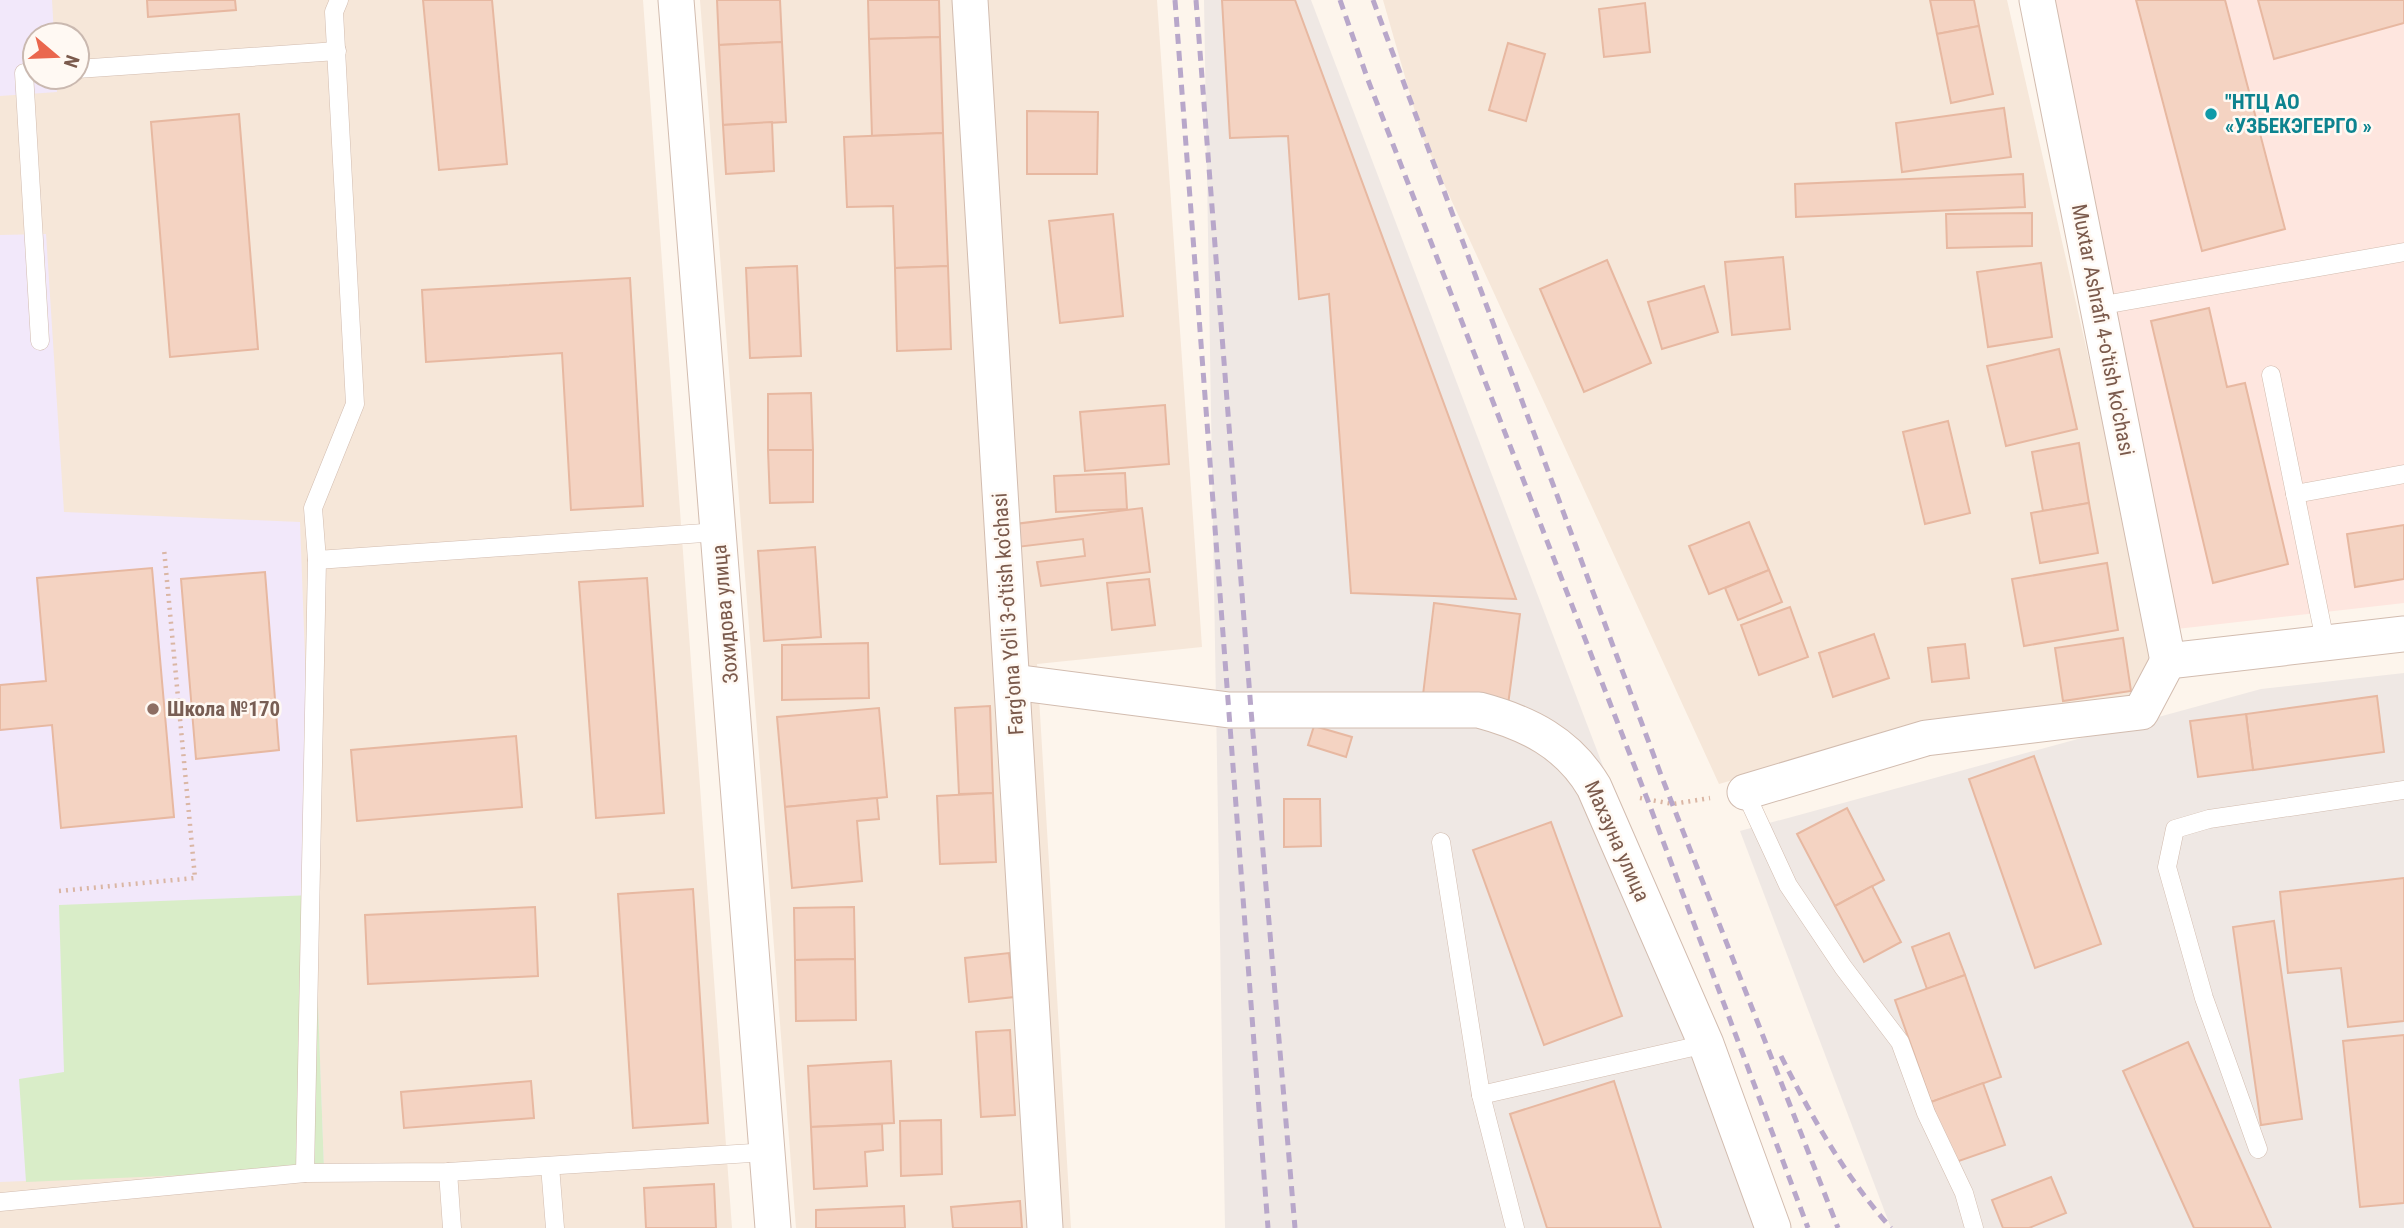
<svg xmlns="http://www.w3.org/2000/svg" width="2404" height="1228" viewBox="0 0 2404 1228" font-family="'Roboto Condensed',sans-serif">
	<rect width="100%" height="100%" fill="#fdf5ec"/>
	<g fill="#f6e7d9" fill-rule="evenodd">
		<path d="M0,0H643L732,1228H0ZM35,35H77V77H35Z"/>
		<path d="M700,0H1157L1202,647L1037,664L1071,1228H796Z"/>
		<path d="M1383,0H2007L2156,654L2138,702L1924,726L1719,784L1422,136Z"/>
	</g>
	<path fill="#fee6df" d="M2042,0H2404V603L2168,630Z"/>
	<g fill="#efe8e4">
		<path d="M1204,0H1311L1779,1228H1225Z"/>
		<path d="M2404,673V1228H1891L1740,831L2261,689Z"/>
	</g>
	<g fill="#f2e8fa">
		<path d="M0,0H52L54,35H35V77H56L57,92L0,96Z"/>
		<path d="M46,234L64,512L300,522L324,1169L0,1182V235Z"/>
	</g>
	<path fill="#d9edc8" d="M314,895L324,1169L26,1182L19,1079L64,1072L59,905Z"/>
	<g fill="#f4d3c2" stroke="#e7b8a1" stroke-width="2">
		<path d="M147,0H235L236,10L148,17Z"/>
		<path d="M423,0H492L507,164L439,170Z"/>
		<path d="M717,0H780L782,42L719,45Z"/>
		<path d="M868,0H939L940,37L869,39Z"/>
		<path d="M1222,0H1295L1516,599L1351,593L1329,294L1299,299L1288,136L1230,138Z"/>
		<path d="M1930,0H1974L1979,26L1937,34Z"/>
		<path d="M2136,0H2225L2285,229L2202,251Z"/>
		<path d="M2258,0H2404V23L2274,59Z"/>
		<path d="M1645,3L1650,52L1604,57L1599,9Z"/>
		<path d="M1979,26L1993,94L1951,103L1937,34Z"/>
		<path d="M940,37L943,133L872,136L869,39Z"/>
		<path d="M782,42L786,122L723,125L719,45Z"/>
		<path d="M1508,43L1545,54L1526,121L1489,110Z"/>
		<path d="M2004,108L2011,157L1902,172L1896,123Z"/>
		<path d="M1027,111L1098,112L1097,174H1027Z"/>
		<path d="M239,114L258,349L170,357L151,122Z"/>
		<path d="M772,122L774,171L726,174L723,125Z"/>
		<path d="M943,133L948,266L895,268L893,206L847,207L844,137Z"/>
		<path d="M2023,174L2025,207L1796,217L1795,184Z"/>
		<path d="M2032,213V246L1947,248L1946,214Z"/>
		<path d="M1113,214L1123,316L1060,323L1049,221Z"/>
		<path d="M1783,257L1790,329L1732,335L1725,262Z"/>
		<path d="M1607,260L1651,363L1584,392L1540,289Z"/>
		<path d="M2041,263L2052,337L1988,347L1977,272Z"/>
		<path d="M797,266L801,356L750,358L746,268Z"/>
		<path d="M948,266L951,349L897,351L895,268Z"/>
		<path d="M630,278L643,506L571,510L562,353L426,362L422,290Z"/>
		<path d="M1704,286L1718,332L1662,349L1648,302Z"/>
		<path d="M2209,308L2227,387L2245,383L2288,564L2213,583L2151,321Z"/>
		<path d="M2059,349L2077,429L2006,446L1987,366Z"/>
		<path d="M811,393L813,450H768V394Z"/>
		<path d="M1165,405L1169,464L1085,471L1080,412Z"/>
		<path d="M1948,421L1970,513L1925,524L1903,432Z"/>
		<path d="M2079,443L2089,503L2043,511L2032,452Z"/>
		<path d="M768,450H813V502L770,503Z"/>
		<path d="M1125,473L1127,509L1056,512L1054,476Z"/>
		<path d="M2089,503L2098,553L2040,563L2031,513Z"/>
		<path d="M1142,508L1150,572L1041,586L1037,562L1085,556L1083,539L1017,547L1015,524Z"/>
		<path d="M1749,522L1769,570L1709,594L1689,546Z"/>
		<path d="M2404,525V579L2355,587L2347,534Z"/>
		<path d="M815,547L821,637L764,641L758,551Z"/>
		<path d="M2107,563L2118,630L2024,646L2012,579Z"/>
		<path d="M152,568L174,817L61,828L52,725L0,730V685L46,681L37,578Z"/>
		<path d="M1769,570L1782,602L1738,620L1725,588Z"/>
		<path d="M265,572L279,750L196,759L181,579Z"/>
		<path d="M647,578L664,813L596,818L579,582Z"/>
		<path d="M1149,579L1155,625L1112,630L1107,583Z"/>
		<path d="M1434,603L1520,614L1508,705L1423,695Z"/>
		<path d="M1790,607L1808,657L1759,675L1741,625Z"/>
		<path d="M1874,634L1889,678L1833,697L1819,653Z"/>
		<path d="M2123,638L2131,691L2063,701L2055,648Z"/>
		<path d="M868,643L869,698L782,700V645Z"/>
		<path d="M1965,644L1969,678L1932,682L1928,648Z"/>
		<path d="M2377,696L2384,752L2253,770L2246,714Z"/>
		<path d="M990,706L993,793L959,794L955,708Z"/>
		<path d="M879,708L887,797L785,807L777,717Z"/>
		<path d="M2246,714L2253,770L2198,777L2190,721Z"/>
		<path d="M1314,726L1352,737L1346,757L1308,745Z"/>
		<path d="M516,736L522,807L357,821L351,750Z"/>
		<path d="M2034,756L2101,944L2035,968L1969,779Z"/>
		<path d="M993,793L996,862L940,864L937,796Z"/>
		<path d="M877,798L879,819L857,821L862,881L792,888L785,807Z"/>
		<path d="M1284,799H1320L1321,846L1284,847Z"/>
		<path d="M1847,808L1884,880L1835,906L1797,834Z"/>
		<path d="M1551,822L1622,1016L1544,1045L1473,850Z"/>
		<path d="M2404,878V1021L2348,1027L2341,968L2288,973L2280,892Z"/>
		<path d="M1872,886L1901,942L1864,962L1835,906Z"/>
		<path d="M693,889L708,1123L633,1128L618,894Z"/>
		<path d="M535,907L538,976L368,984L365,915Z"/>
		<path d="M854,907L855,959L795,960L794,908Z"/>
		<path d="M2274,921L2302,1119L2261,1125L2233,927Z"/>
		<path d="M1949,933L1965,975L1927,989L1912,947Z"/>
		<path d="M1009,953L1014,997L969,1002L965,958Z"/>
		<path d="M855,959L856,1020L796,1021L795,960Z"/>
		<path d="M1965,975L2001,1077L1931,1102L1895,1000Z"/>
		<path d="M1010,1030L1015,1115L981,1117L976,1032Z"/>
		<path d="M2404,1035V1203L2360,1207L2343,1041Z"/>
		<path d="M2188,1042L2271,1228H2194L2123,1071Z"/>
		<path d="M891,1061L894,1123L811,1127L808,1066Z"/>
		<path d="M531,1081L534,1118L404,1128L401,1092Z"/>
		<path d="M1614,1081L1661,1228H1547L1510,1114Z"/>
		<path d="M1983,1083L2005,1145L1953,1163L1931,1102Z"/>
		<path d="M941,1120L942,1174L901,1176L900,1121Z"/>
		<path d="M882,1124L883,1150L865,1152L867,1186L814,1189L811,1127Z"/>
		<path d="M2051,1177L2066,1213L2029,1228H2003L1992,1200Z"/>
		<path d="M714,1184L716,1228H646L644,1188Z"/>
		<path d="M1020,1201L1022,1228H953L951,1207Z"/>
		<path d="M904,1206L905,1228H816V1210Z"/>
	</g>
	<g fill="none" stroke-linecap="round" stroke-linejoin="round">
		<defs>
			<g id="service">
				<path d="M77,69L337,51"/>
				<path d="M35,72L24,73L40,341"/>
				<path d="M2098,306L2404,252"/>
				<path d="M2271,375L2323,631"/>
				<path d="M2295,494L2404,474"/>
				<path d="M317,560L718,532"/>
				<path d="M1745,792L1788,885L1843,967L1900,1042L1926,1113L1964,1193L1974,1228"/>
				<path d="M1441,842L1481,1095L1515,1228"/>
				<path d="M1481,1095L1706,1044"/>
				<path d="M2258,1149L2204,998L2167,867L2175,829L2209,819L2404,790"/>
				<path d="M550,1166L555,1228"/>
				<path d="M448,1172L452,1228"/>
				<path d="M305,1173L317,560L313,508L355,404L334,12L339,0"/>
				<path d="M0,1202L305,1173L448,1172L767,1152"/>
			</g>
			<g id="minor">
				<path d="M676,0L773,1228"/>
				<path d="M970,0L1045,1228"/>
				<path d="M2037,0L2168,661"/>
				<path d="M1013,682L1229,710H1479C1528,723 1568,743 1594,787L1706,1044L1773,1228"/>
				<path d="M1745,792L1926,738L2141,712L2168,661L2404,634"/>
			</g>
		</defs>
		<use href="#service" stroke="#d2bcaf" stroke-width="19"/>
		<use href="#minor" stroke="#d2bcaf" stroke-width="37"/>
		<g stroke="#dab6a4" stroke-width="4.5" stroke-dasharray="2 5" stroke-linecap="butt">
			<path d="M1640,798L1673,804L1710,798"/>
			<path d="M59,891L195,878L164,549"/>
		</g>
		<use href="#service" stroke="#fff" stroke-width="18"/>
		<use href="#minor" stroke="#fff" stroke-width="35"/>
		<g stroke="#b8a7ca" stroke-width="5" stroke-dasharray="10 7" stroke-linecap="butt">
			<path d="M1175,0L1268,1228"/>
			<path d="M1196,0L1251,710L1295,1228"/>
			<path d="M1340,0L1368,80L1648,801L1808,1228"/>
			<path d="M1373,0L1661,775L1838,1228"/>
			<path d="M1781,1056C1811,1116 1846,1178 1891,1228"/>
		</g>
	</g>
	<circle fill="#0f9aa8" stroke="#fff9f3" stroke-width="2.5" cx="2211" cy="114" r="7"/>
	<circle fill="#8d6e63" stroke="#fff9f3" stroke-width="2.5" cx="153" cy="709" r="7"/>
	<g text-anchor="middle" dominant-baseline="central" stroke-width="5" stroke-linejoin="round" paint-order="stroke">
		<g font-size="21" font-weight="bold" fill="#0d838f" stroke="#fff9f3" text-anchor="start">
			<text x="2225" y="102">"НТЦ АО<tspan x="2225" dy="24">«УЗБЕКЭГЕРГО »</tspan></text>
		</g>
		<g font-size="21" fill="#7b5a4c" stroke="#fff9f3">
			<text transform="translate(2103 330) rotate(79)">Muxtar Ashrafi 4-o'tish ko'chasi</text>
			<text transform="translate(725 614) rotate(-95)">Зохидова улица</text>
			<text transform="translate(1008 614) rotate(-94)">Farg'ona Yo'li 3-o'tish ko'chasi</text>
			<text transform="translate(1617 841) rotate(66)">Махзуна улица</text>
		</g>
		<g font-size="21" font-weight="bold" fill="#785e54" stroke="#fff9f3" text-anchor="start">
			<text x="167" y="709">Школа №170</text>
		</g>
	</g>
	<g transform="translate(56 56) rotate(109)"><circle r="33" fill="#fff9f3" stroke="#cab9b0" stroke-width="2"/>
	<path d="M0-5L12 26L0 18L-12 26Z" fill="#ea674e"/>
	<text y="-10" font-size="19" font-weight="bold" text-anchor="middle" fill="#7b5a4c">N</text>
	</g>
</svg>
